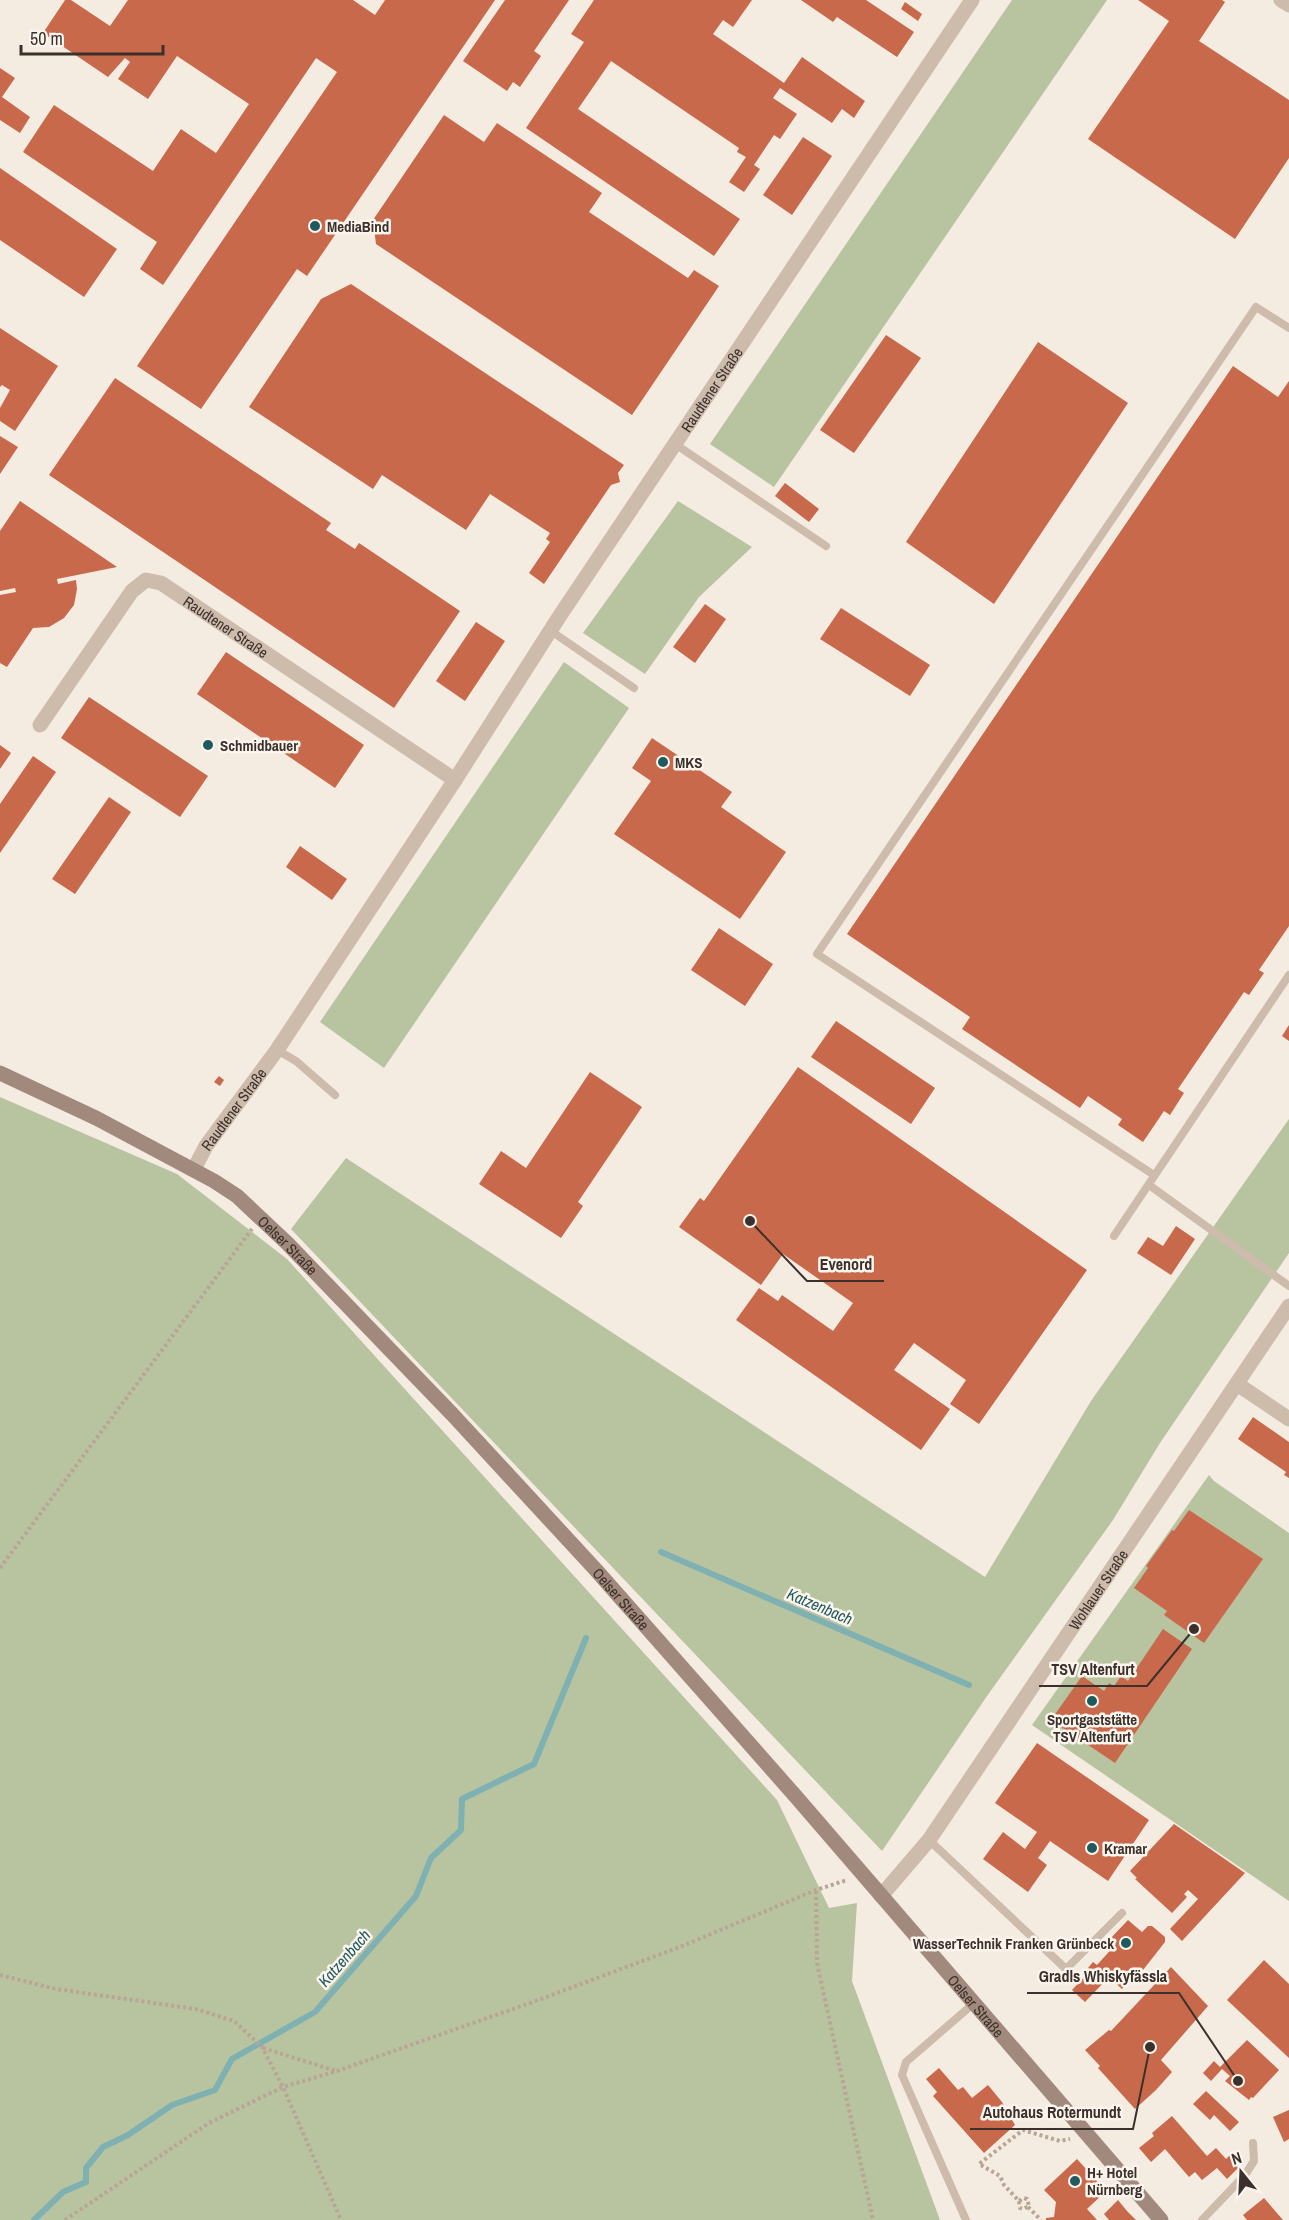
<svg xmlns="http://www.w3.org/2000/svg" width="1289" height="2220" viewBox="0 0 1289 2220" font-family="'Archivo Narrow',sans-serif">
	<rect width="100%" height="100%" fill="#f4ebe1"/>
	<g fill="#b8c4a0">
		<path d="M1012,0H1107L774,487L710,444Z"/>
		<path d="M678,501L752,547L699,597L645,674L583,633Z"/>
		<path d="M564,662L629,708L384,1068L320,1022Z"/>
		<path d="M0,1097L177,1174L287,1259L777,1800L829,1908L857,1903L852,1981L940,2220H0Z"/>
		<path d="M1289,1119V1253L1160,1443L1113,1520L987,1696L882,1851L291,1229L346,1158L985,1577L1091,1401Z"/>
		<path d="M1209,1475L1214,1481L1289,1533V1901L1032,1725Z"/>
	</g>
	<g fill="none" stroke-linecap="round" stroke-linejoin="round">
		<g stroke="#7fb0b2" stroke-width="6">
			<path d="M661,1552L969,1685"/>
			<path d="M34,2220L63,2192L86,2182V2168L103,2147L128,2135L172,2105L215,2090L232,2059L315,2012L416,1896L431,1858L461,1830L462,1799L534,1764L586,1638"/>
		</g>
	</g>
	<g fill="#c8694b">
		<path d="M65,0H71L110,26L128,0H353L375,15L385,0H495L307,276L297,269L201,409L137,366L337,72L316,58L163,285L140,269L157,242L23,152L54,105L153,171L181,129L216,153L249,104L177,56L148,99L118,79L130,62L125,58L108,77L43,33Z"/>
		<path d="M505,0H569L534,51L541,56L520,87L513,82L507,91L463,61Z"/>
		<path d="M594,0H752L733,27L723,20L713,34L784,83L802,57L865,101L854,118L842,109L832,123L780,88L773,98L797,114L780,139L774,135L754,165L760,169L744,192L729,182L746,157L737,152L739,148L611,61L578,109L740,219L714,256L526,128L584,42L571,34Z"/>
		<path d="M801,0H866L914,32L897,57L837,17L833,22Z"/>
		<path d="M1138,0H1222L1225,2L1199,41L1289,100V158L1235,239L1088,139L1169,21Z"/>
		<path d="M905,2L922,14L918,21L901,9Z"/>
		<path d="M0,68L15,78L2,97L30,117L20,133L0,120Z"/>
		<path d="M444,115L484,142L497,123L602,193L589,212L688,278L694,270L719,286L632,415L376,244L373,220Z"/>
		<path d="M803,137L832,156L792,215L763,195Z"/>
		<path d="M0,168L117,249L84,297L0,240Z"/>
		<path d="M351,284L624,465L618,473L620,482L611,485L544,584L529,573L550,542L546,539L550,533L490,494L466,530L382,475L373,489L249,407L321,299Z"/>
		<path d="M0,328L58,366L15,431L0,421V408L10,390L2,385L0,387Z"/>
		<path d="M886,335L921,358L854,453L820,430Z"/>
		<path d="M1038,342L1128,403L994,604L906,542Z"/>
		<path d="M1233,366L1278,397L1289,381V926L1259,970L1264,973L1249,995L1244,992L1178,1089L1184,1093L1170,1115L1164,1111L1143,1142L1118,1125L1122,1119L1088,1096L1080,1108L962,1029L970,1017L847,934Z"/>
		<path d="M115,378L331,523L326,530L355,549L359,543L460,611L394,708L49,475Z"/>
		<path d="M0,436L18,447L0,474Z"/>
		<path d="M785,483L819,509L809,522L775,496Z"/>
		<path d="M20,501L117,567L57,579L58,584L76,580L77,589L74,605L64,618L49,627L33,628L7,667L0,663V595L16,592L15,588L0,591V531Z"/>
		<path d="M705,604L726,619L695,663L673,647Z"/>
		<path d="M841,608L930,665L910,696L820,639Z"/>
		<path d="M476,622L505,641L465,701L436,681Z"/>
		<path d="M226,652L364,745L335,788L197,694Z"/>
		<path d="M89,697L208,776L180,817L61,738Z"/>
		<path d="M652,738L732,792L721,807L786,852L740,919L614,834L651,781L632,768Z"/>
		<path d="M0,745L11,753L0,769Z"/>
		<path d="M33,756L56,772L0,853V804Z"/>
		<path d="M109,797L131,812L75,894L52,879Z"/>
		<path d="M300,846L347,879L332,900L286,867Z"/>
		<path d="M719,928L773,964L745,1006L691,970Z"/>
		<path d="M836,1021L935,1088L911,1124L811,1057Z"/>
		<path d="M1289,1025V1041L1282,1036Z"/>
		<path d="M798,1067L1087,1270L979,1424L950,1404L966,1380L914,1343L894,1370L950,1409L921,1450L736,1320L759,1288L778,1301L782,1295L833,1331L853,1303L783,1254L761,1285L679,1227L700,1198L704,1201Z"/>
		<path d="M590,1072L642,1107L578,1202L583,1206L561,1238L479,1184L501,1151L526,1168Z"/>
		<path d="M219,1076L224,1080L220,1086L214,1082Z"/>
		<path d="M1176,1226L1195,1239L1171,1275L1137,1253L1148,1237L1163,1246Z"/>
		<path d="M1253,1417L1289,1442V1478L1284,1475L1286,1472L1238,1439Z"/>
		<path d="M1189,1510L1263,1559L1204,1643L1164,1615L1167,1611L1134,1588L1148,1568L1146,1566L1172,1530L1174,1531Z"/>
		<path d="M1163,1629L1192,1649L1115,1763L1051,1720L1082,1676L1104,1691L1109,1683L1114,1686L1121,1676L1128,1681Z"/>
		<path d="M1037,1743L1149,1820L1108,1881L1050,1841L1038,1858L1047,1865L1028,1892L983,1859L1003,1832L1025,1849L1037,1832L995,1803Z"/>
		<path d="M1174,1824L1245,1873L1182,1941L1170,1929L1198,1899L1188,1890L1184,1894L1187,1897L1172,1913L1135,1879L1137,1878L1130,1871Z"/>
		<path d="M1128,1920L1142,1932L1148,1926H1152L1165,1937V1942L1143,1970L1142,1968L1122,1989L1109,1977L1085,2002L1072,1990L1091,1970L1088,1968L1093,1962L1097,1965L1116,1944L1110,1939Z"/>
		<path d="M1264,1960L1289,1984V2058L1227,2000Z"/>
		<path d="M1171,1967L1208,2006L1161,2060L1172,2072L1156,2090L1135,2109L1098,2068L1100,2066L1085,2050L1109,2030L1111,2031Z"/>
		<path d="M1247,2040L1279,2070L1253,2098L1251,2097L1249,2100L1225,2081L1230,2076L1222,2069L1211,2081L1203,2073L1214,2061L1220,2067Z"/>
		<path d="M939,2068L958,2090L963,2087L972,2098L988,2085L1002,2102L1015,2125L984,2153L933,2096L937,2092L926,2079Z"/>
		<path d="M1206,2091L1239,2122L1230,2131L1214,2115L1210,2120L1193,2104Z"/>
		<path d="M1289,2110V2139L1284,2142L1273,2117Z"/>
		<path d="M1172,2116L1207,2156L1216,2148L1226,2159L1233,2152L1238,2168L1227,2179L1217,2168L1202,2180L1195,2172L1189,2177L1165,2149L1151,2162L1139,2148L1154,2136L1152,2133Z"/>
		<path d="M1077,2159L1106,2191L1087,2209L1097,2220H1046V2218L1054,2217L1056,2202L1044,2190Z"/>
		<path d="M1264,2198L1283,2220H1247L1243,2215Z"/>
		<path d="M1118,2200L1127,2211L1136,2220H1109L1104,2214Z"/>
	</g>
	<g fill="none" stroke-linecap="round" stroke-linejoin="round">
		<g stroke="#b9a596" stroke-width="4" stroke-dasharray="3 3" stroke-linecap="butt">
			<path d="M0,1568L252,1229"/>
			<path d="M816,1891L817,1963L873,2220"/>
			<path d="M0,1975L56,1989L196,2009L234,2021L262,2047L283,2087L341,2220"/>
			<path d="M263,2048L336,2071"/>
			<path d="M1019,2201L1024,2198L1027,2199L1029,2206L1023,2209L1020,2208L1019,2201L1004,2185L1000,2176L979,2164L1023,2130L1060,2141L1070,2139"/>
			<path d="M1028,2207L1041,2220"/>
			<path d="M65,2220L209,2123L283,2087L337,2071L530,2003L680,1947L816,1890L847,1880"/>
		</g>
		<g stroke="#cdbbac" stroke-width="8">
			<path d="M675,444L826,546"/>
			<path d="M551,631L634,688"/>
			<path d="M277,1050L296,1061L335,1095"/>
			<path d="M1154,1175L817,954L1256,307L1289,328"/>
			<path d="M1149,1185L1289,1286"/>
			<path d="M1114,1236L1289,975"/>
			<path d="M929,1840L1066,1969L1122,1913"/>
			<path d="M966,2220L902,2075L906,2062L973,2004"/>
			<path d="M1202,2220L1245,2175L1254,2161L1253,2143"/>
		</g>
		<g stroke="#cdbbac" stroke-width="15">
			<path d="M1281,0L1289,5"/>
			<path id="s1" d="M40,725L132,591L146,580L161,583L455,780"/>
			<path id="s2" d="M194,1169L206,1146L277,1050L455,780L559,617L972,0"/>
			<path d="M1237,1384L1289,1419"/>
			<path id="s3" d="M881,1896L929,1840L1289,1306"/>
		</g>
		<path stroke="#a18a7d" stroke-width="15" id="s4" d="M0,1073L96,1118L214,1181L237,1196L287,1243L452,1414L596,1570L798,1799L1161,2220"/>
	</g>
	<g fill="#1f5a5e" stroke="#fbf5ee" stroke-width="2">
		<circle cx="315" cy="226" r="6"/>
		<circle cx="208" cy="745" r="6"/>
		<circle cx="663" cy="762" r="6"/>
		<circle cx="1092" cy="1701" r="6"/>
		<circle cx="1092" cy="1848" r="6"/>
		<circle cx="1126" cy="1943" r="6"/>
		<circle cx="1075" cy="2181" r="6"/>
	</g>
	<g text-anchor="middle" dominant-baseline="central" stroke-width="5" stroke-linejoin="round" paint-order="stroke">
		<g font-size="15" font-weight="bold" fill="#3b302b" stroke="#fbf5ee" text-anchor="start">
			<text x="327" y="226">MediaBind</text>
			<text x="220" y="745">Schmidbauer</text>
			<text x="675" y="762">MKS</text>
			<text x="1092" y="1719" text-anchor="middle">Sportgaststätte<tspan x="1092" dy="17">TSV Altenfurt</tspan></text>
			<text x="1104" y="1848">Kramar</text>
			<text x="1114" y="1943" text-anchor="end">WasserTechnik Franken Grünbeck</text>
			<text x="1087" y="2172">H+ Hotel<tspan x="1087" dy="17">Nürnberg</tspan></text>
		</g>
		<g font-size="15" fill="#3b302b" stroke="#fbf5ee">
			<text stroke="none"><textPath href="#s2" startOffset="936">Raudtener Straße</textPath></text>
			<text stroke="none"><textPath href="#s1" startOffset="274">Raudtener Straße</textPath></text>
			<text stroke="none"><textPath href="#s2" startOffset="72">Raudtener Straße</textPath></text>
			<text stroke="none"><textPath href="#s4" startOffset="338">Oelser Straße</textPath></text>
			<text stroke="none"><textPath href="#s3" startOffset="376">Wohlauer Straße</textPath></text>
			<text stroke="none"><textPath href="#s4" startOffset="824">Oelser Straße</textPath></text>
			<text stroke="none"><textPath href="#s4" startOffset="1364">Oelser Straße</textPath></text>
		</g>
		<g font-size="16" font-style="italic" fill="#1f5a5e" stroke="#fbf5ee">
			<text transform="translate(820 1606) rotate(23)">Katzenbach</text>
			<text transform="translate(344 1958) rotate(-49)">Katzenbach</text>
		</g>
	</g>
	<path fill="none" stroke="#3b302b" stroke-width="2" d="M750 1221L807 1281H884M1194 1629L1147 1686H1039M1238 2081L1179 1993H1027M1150 2047L1133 2129H970"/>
	<g fill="#3b302b" stroke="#fbf5ee" stroke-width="2">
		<circle cx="750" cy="1221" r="6"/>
		<circle cx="1194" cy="1629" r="6"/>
		<circle cx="1238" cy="2081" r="6"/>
		<circle cx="1150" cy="2047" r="6"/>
	</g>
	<g font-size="16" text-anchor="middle" font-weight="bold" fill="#3b302b" stroke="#fbf5ee" stroke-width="5" stroke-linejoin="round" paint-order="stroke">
		<text x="846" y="1270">Evenord</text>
		<text x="1093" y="1675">TSV Altenfurt</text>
		<text x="1103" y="1982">Gradls Whiskyfässla</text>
		<text x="1052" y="2118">Autohaus Rotermundt</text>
	</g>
	<g transform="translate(1241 2172) rotate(342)" stroke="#fbf5ee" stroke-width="4.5" paint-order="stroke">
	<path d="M0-4.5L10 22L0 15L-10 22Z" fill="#3b302b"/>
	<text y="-9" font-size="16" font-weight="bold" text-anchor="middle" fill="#3b302b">N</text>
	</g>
	<path d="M21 45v9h142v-9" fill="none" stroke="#3b302b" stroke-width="3"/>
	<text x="30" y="45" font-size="18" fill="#3b302b" stroke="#fbf5ee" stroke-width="4.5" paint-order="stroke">50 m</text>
</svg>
